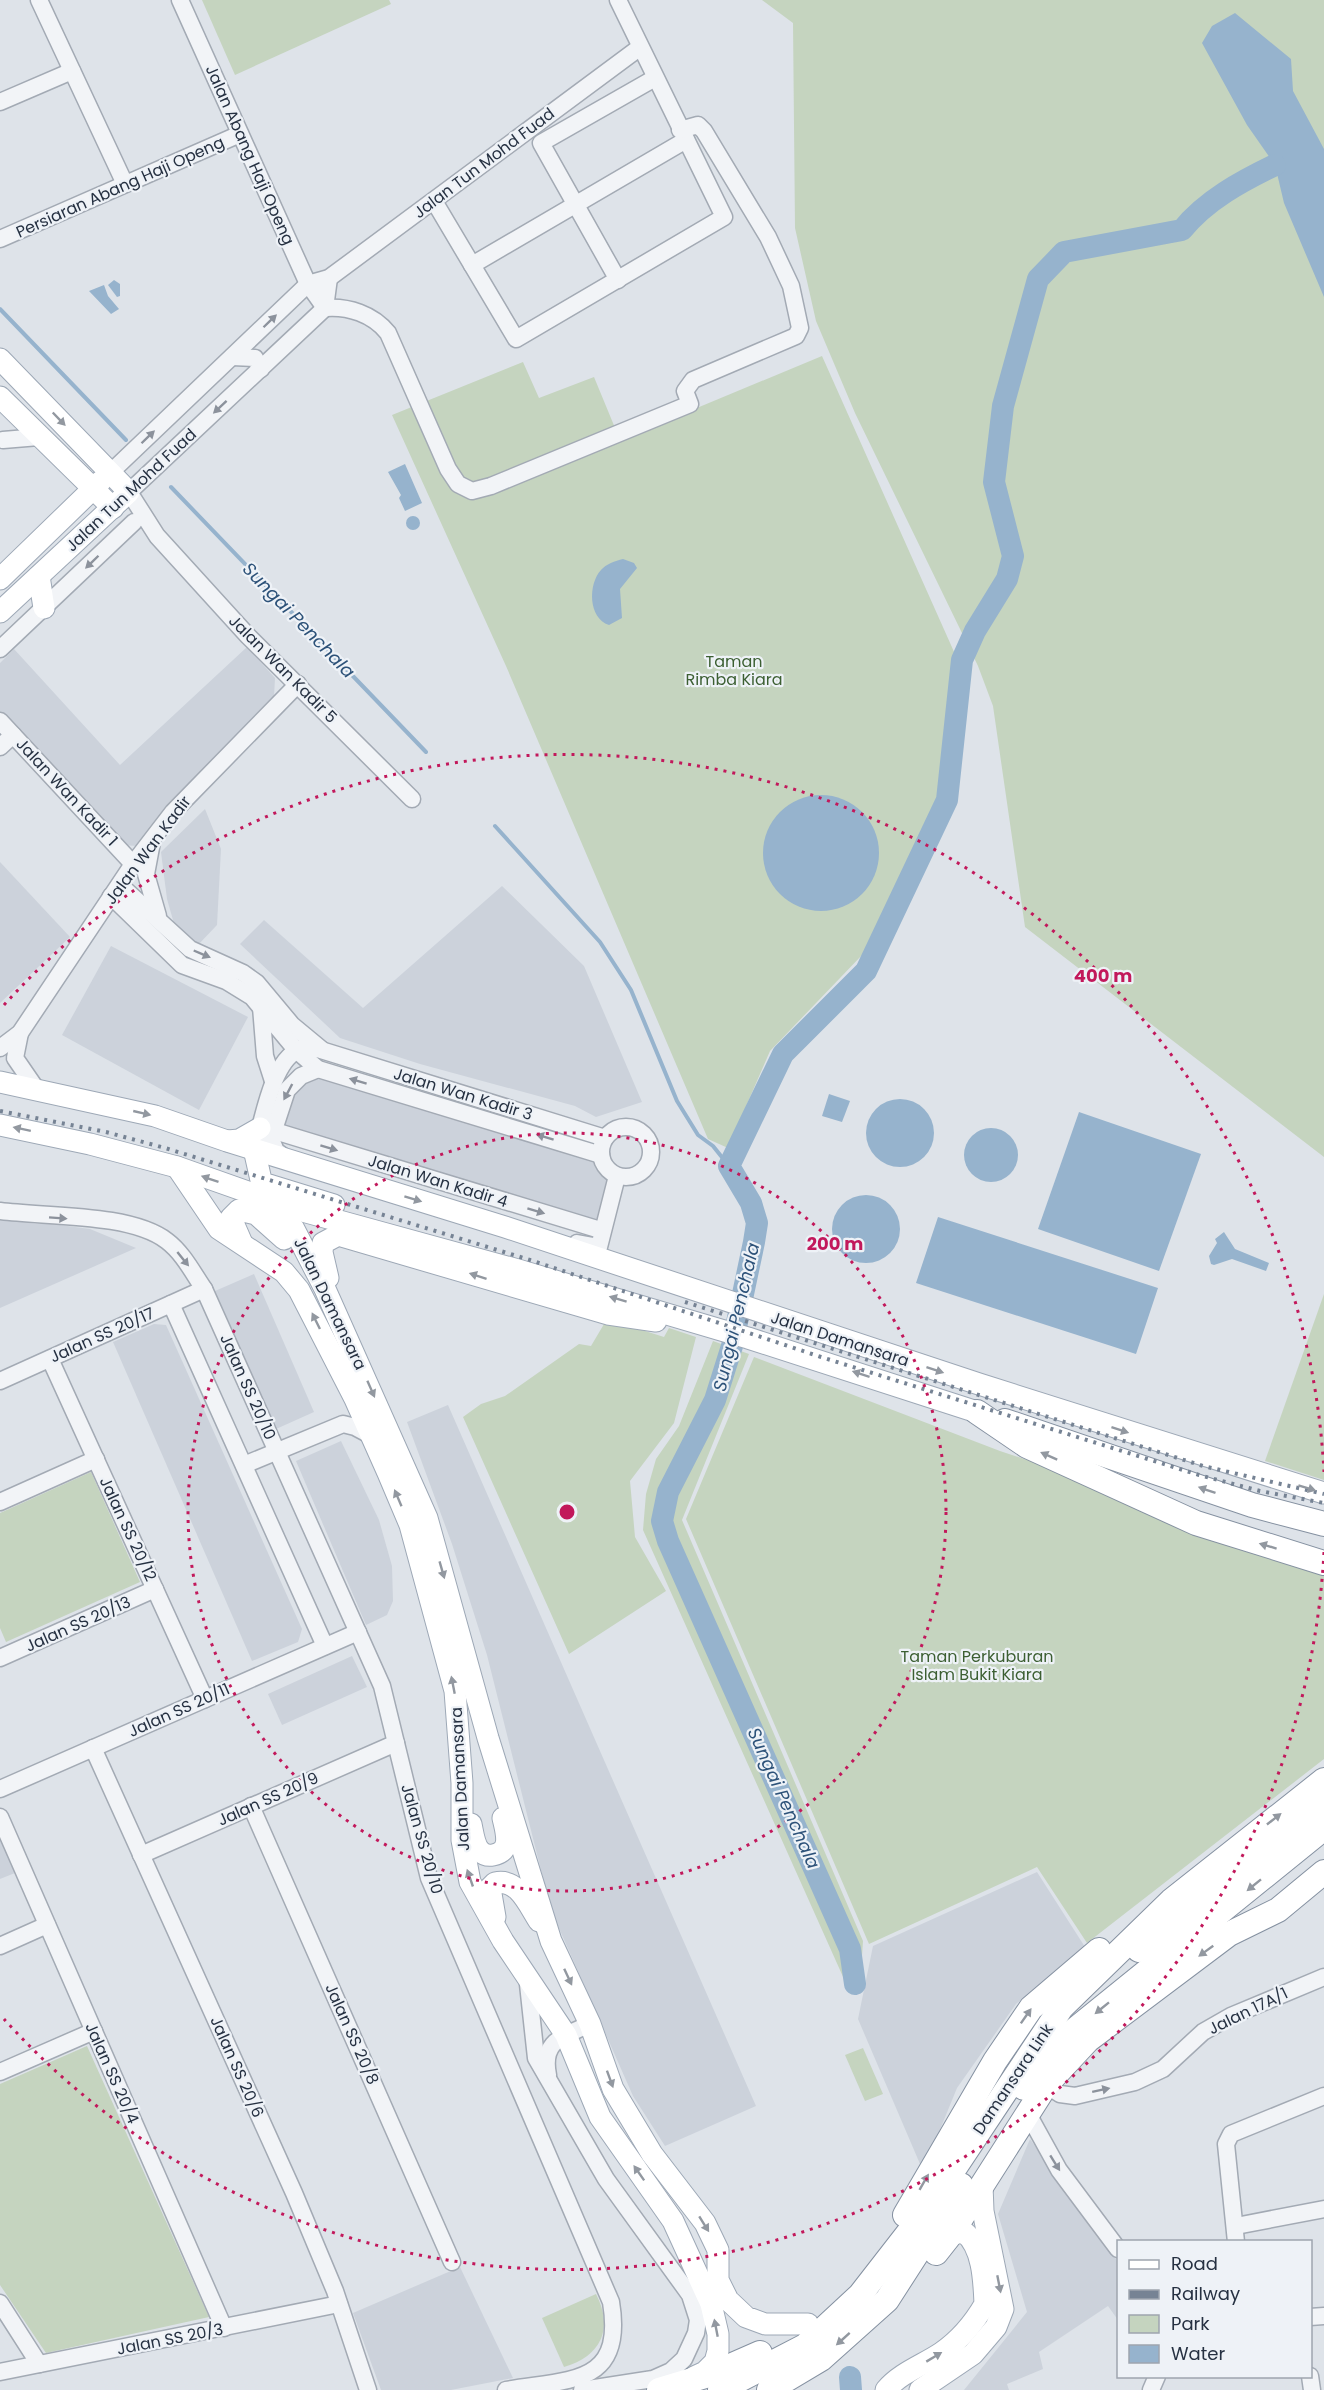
<svg xmlns="http://www.w3.org/2000/svg" width="1324" height="2390" viewBox="0 0 1324 2390" font-family="Poppins,sans-serif">
	<rect width="100%" height="100%" fill="#dee3e9"/>
	<g fill="#ccd2db">
		<path d="M247,647L275,678L274,697L173,799L137,846L122,845L0,714V663L14,649L120,765Z"/>
		<path d="M205,809L221,849L217,925L196,947L175,927L167,899L161,852Z"/>
		<path d="M0,862L70,937L0,1003Z"/>
		<path d="M502,886L584,966L642,1102L596,1117L575,1106L420,1064L340,1038L240,944L264,920L363,1008Z"/>
		<path d="M111,946L248,1017L199,1110L62,1035Z"/>
		<path d="M319,1074L592,1157L612,1183L600,1226L280,1127L292,1092Z"/>
		<path d="M0,1217L90,1229L136,1248L0,1308Z"/>
		<path d="M254,1274L314,1412L276,1429L215,1291Z"/>
		<path d="M154,1324L166,1325L302,1629L298,1642L252,1661L113,1342Z"/>
		<path d="M448,1405L756,2106L665,2146L633,2096L551,1910L487,1655L452,1544L407,1422Z"/>
		<path d="M341,1441L379,1520L392,1566L393,1601L387,1615L366,1625L296,1461Z"/>
		<path d="M352,1656L367,1687L282,1725L268,1694Z"/>
		<path d="M0,1838L15,1873L0,1879Z"/>
		<path d="M1037,1872L1085,1947L1016,2004L957,2088L923,2171L858,2019L873,1946Z"/>
		<path d="M1030,2139L1118,2262V2320L1108,2306L1039,2352L1043,2369L1007,2384L1009,2390H964L1027,2312L998,2214Z"/>
		<path d="M460,2267L513,2378L451,2390H381L353,2313Z"/>
	</g>
	<g fill="#c5d4bf">
		<path d="M202,0H389L391,4L235,75Z"/>
		<path d="M762,0H1324V1157L1025,927L993,706L978,666L855,413L816,321L795,228L793,23Z"/>
		<path d="M822,356L955,654L942,802L864,953L770,1051L728,1148L708,1139L506,666L392,415L523,362L539,398L594,377L620,440Z"/>
		<path d="M1324,1294V1480L1265,1461Z"/>
		<path d="M607,1319L664,1337L669,1328L696,1337L674,1423L630,1481L635,1537L666,1591L569,1654L463,1417L481,1404L505,1396L579,1344L591,1346Z"/>
		<path d="M713,1341L749,1354L682,1520L863,1941L861,1971L844,1979L643,1530L646,1494L656,1459L679,1426Z"/>
		<path d="M754,1357L1000,1451L1324,1558V1759L1087,1943L1037,1867L869,1944L686,1519Z"/>
		<path d="M91,1472L140,1582L6,1642L0,1628V1513Z"/>
		<path d="M87,2046L209,2317L46,2353L0,2285V2084Z"/>
		<path d="M863,2048L883,2094L865,2101L845,2055Z"/>
		<path d="M596,2294C614,2329 601,2356 564,2367L542,2318Z"/>
	</g>
	<g fill="#96b3cd">
		<path d="M1235,13L1291,59L1293,91L1324,149V297L1284,203L1275,165L1247,125L1202,43L1212,26Z"/>
		<path d="M114,280L120,284V296L117,297L108,285Z"/>
		<path d="M104,285L108,296L119,309L111,314L89,291Z"/>
		<path d="M405,464L422,503L405,511L399,498L401,495L388,472Z"/>
		<circle cx="413" cy="523" r="7"/>
		<path d="M623,559L634,563L637,568L620,589L622,618L609,625C588,618 588,584 601,570C606,564 615,561 623,559Z"/>
		<circle cx="821" cy="853" r="58"/>
		<path d="M829,1094L850,1101L842,1122L822,1116Z"/>
		<circle cx="900" cy="1133" r="34"/>
		<path d="M1079,1112L1201,1154L1159,1271L1038,1229Z"/>
		<circle cx="991" cy="1155" r="27"/>
		<circle cx="866" cy="1229" r="34"/>
		<path d="M938,1217L1158,1288L1136,1354L916,1283Z"/>
		<path d="M1224,1232L1235,1249L1269,1263L1266,1271L1232,1259L1214,1265L1211,1264L1209,1256L1217,1243L1215,1239Z"/>
	</g>
	<g fill="none" stroke-linecap="round" stroke-linejoin="round">
		<g stroke="#96b3cd" stroke-width="4">
			<path d="M0,309L126,440"/>
			<path d="M171,487L426,752"/>
			<path d="M495,826L600,942L631,990L677,1101L698,1135L713,1146L729,1166"/>
		</g>
		<g stroke="#96b3cd" stroke-width="22">
			<path d="M855,1984L850,1949L668,1541L662,1521L668,1492L715,1400L732,1346L754,1242L757,1223L751,1203L729,1166L783,1054L866,971L947,800L962,660L975,631L1007,579L1013,556L994,482L1003,406L1038,279L1064,252L1182,230C1206,200 1242,181 1275,165"/>
			<path d="M850,2377L851,2390"/>
		</g>
		<defs>
			<g id="minor">
				<path d="M39,0L125,184"/>
				<path d="M180,0L308,284L325,308"/>
				<path d="M0,102L72,71"/>
				<path d="M434,201L516,339L724,217L618,0"/>
				<path d="M0,239L240,134"/>
				<path d="M472,265L686,140"/>
				<path d="M329,278L325,308L129,492L157,536L248,636L412,799"/>
				<path d="M618,280L541,143L655,78"/>
				<path d="M325,308C348,306 373,314 388,333L448,469L458,484L472,491L491,486L690,404L685,391L693,380L796,336L800,328L791,286L768,237L704,131L698,125L680,130"/>
				<path d="M232,357L255,358L261,369"/>
				<path d="M3,440L39,437"/>
				<path d="M110,473L308,284L329,278L639,48"/>
				<path d="M0,649L134,522"/>
				<path d="M0,721L133,864"/>
				<path d="M0,747L13,735"/>
				<path d="M152,842L146,874L158,916"/>
				<path d="M120,885L190,949L243,973L257,983L292,1025L321,1049"/>
				<path d="M111,896L182,965L226,981L252,997L296,1050L318,1069L601,1155"/>
				<path d="M261,1007L265,1056L273,1081"/>
				<path d="M20,1033L15,1058L37,1090"/>
				<path d="M0,1048L20,1033L133,864L173,812L298,684"/>
				<circle cx="626" cy="1152" r="25"/>
				<path d="M275,1129L278,1132L597,1229L603,1228"/>
				<path d="M257,1139C264,1115 273,1062 298,1050C305,1046 314,1049 321,1050L605,1138"/>
				<path d="M287,1159L276,1151L271,1139L287,1090L301,1076L318,1069"/>
				<path d="M0,1211C46,1217 131,1213 167,1241C183,1253 193,1273 204,1289L382,1686L429,1878L611,2302C625,2386 569,2379 506,2390"/>
				<path d="M577,1243L599,1247L617,1176"/>
				<path d="M171,1304L325,1646"/>
				<path d="M50,1359L205,1699"/>
				<path d="M0,1381L204,1289"/>
				<path d="M244,1465L343,1424L355,1427L370,1435"/>
				<path d="M0,1502L96,1459"/>
				<path d="M0,1658L155,1589"/>
				<path d="M93,1748L294,2193L335,2291L368,2390"/>
				<path d="M0,1789L358,1632"/>
				<path d="M251,1806L452,2262"/>
				<path d="M0,1817L224,2328"/>
				<path d="M141,1855L396,1743"/>
				<path d="M0,1946L47,1925"/>
				<path d="M527,1975L536,2058L606,2179L690,2295L698,2320L696,2333L684,2359L671,2371L653,2379L582,2390"/>
				<path d="M0,2072L94,2031"/>
				<path d="M548,2075C541,2040 563,2037 590,2024"/>
				<path d="M1046,2085L1060,2094L1075,2096L1135,2082L1163,2069L1203,2032L1231,2016L1324,1977"/>
				<path d="M1027,2112L1059,2170L1118,2249"/>
				<path d="M1236,2226L1324,2209"/>
				<path d="M1236,2242L1226,2144L1231,2134L1324,2096"/>
				<path d="M0,2303L39,2364"/>
				<path d="M1310,2317L1324,2316"/>
				<path d="M0,2372L339,2304"/>
				<path d="M1310,2376L1312,2390"/>
				<path d="M1151,2390L1157,2376"/>
			</g>
			<g id="major">
				<path d="M0,359L129,492L0,612"/>
				<path d="M0,397L113,508"/>
				<path d="M39,576L44,608"/>
				<path d="M0,579L101,481"/>
				<path d="M0,1082L155,1116L227,1141L505,1227L979,1384L1324,1493"/>
				<path d="M0,1125L90,1144L177,1167L299,1210L518,1270L748,1338L977,1412"/>
				<path d="M228,1141L239,1140L260,1128"/>
				<path d="M254,1149L265,1198L294,1229L325,1289L427,1518L488,1738L551,1941L590,2024L613,2089L652,2154L705,2223L718,2250V2280L728,2300L746,2317L765,2324H808"/>
				<path d="M177,1167L219,1229L284,1272L299,1290L355,1399L388,1473L410,1525L455,1691L462,1783V1840L470,1882L503,1941L566,2035L600,2117L673,2221L711,2304L718,2334V2351L715,2362L705,2372L694,2377"/>
				<path d="M269,1185L334,1205"/>
				<path d="M241,1241L231,1218L239,1210L256,1214L284,1239"/>
				<path d="M328,1278L322,1252L323,1243L338,1235L608,1314L656,1321"/>
				<path d="M471,1824C473,1833 474,1845 480,1851C484,1855 488,1856 493,1855C513,1851 506,1832 503,1818"/>
				<path d="M495,1917L490,1888L495,1883C518,1878 528,1904 539,1921"/>
				<path d="M886,2390C900,2373 923,2365 941,2353C960,2340 974,2323 985,2304C984,2281 983,2247 964,2232L951,2234"/>
				<path d="M920,2390L973,2354L996,2327L1003,2309L983,2211L982,2185"/>
			</g>
			<g id="highway">
				<path d="M977,1412L1027,1446L1196,1523L1324,1563"/>
				<path d="M1005,1421L1252,1505L1324,1524"/>
				<path d="M1139,1950L1324,1806"/>
				<path d="M1024,2088L1067,2036L1324,1828"/>
				<path d="M905,2215L995,2061L1031,2008L1099,1950"/>
				<path d="M936,2253L951,2234L1046,2085L1088,2040L1229,1934L1278,1910L1324,1872"/>
				<path d="M659,2390L712,2374L760,2353"/>
				<path d="M720,2390L805,2346L860,2295L930,2205L1061,2008L1171,1901L1324,1780"/>
				<path d="M769,2390L821,2359L887,2300L961,2185"/>
			</g>
		</defs>
		<use href="#minor" stroke="#a3aab4" stroke-width="19"/>
		<use href="#major" stroke="#9da8b6" stroke-width="23"/>
		<use href="#highway" stroke="#8591a1" stroke-width="26"/>
		<use href="#minor" stroke="#f2f4f7" stroke-width="16"/>
		<use href="#major" stroke="#fff" stroke-width="21"/>
		<use href="#highway" stroke="#fff" stroke-width="24"/>
		<g stroke="#768394" stroke-width="4" stroke-dasharray="3 6" stroke-linecap="butt">
			<path d="M0,1111L106,1132L165,1148L530,1260L821,1357L1199,1475L1260,1491L1324,1503"/>
			<path d="M685,1302L1203,1466L1324,1494"/>
		</g>
	</g>
	<defs><path id="oneway-solid" d="M-6-.8H1V-3.2L6.5 0L1 3.2V.8H-6Z" transform="scale(1.5)"/></defs>
	<g fill="#8c929c">
		<use href="#oneway-solid" transform="translate(270 321) rotate(-44)"/>
		<use href="#oneway-solid" transform="translate(220 407) rotate(137)"/>
		<use href="#oneway-solid" transform="translate(148 437) rotate(-44)"/>
		<use href="#oneway-solid" transform="translate(92 562) rotate(136)"/>
		<use href="#oneway-solid" transform="translate(202 954) rotate(23)"/>
		<use href="#oneway-solid" transform="translate(358 1081) rotate(-163)"/>
		<use href="#oneway-solid" transform="translate(288 1092) rotate(118)"/>
		<use href="#oneway-solid" transform="translate(545 1137) rotate(-163)"/>
		<use href="#oneway-solid" transform="translate(329 1148) rotate(17)"/>
		<use href="#oneway-solid" transform="translate(536 1211) rotate(17)"/>
		<use href="#oneway-solid" transform="translate(58 1218) rotate(4)"/>
		<use href="#oneway-solid" transform="translate(183 1259) rotate(51)"/>
		<use href="#oneway-solid" transform="translate(1101 2090) rotate(-12)"/>
		<use href="#oneway-solid" transform="translate(1055 2163) rotate(58)"/>
	</g>
	<g fill="#9298a0">
		<use href="#oneway-solid" transform="translate(59 419) rotate(46)"/>
		<use href="#oneway-solid" transform="translate(142 1113) rotate(13)"/>
		<use href="#oneway-solid" transform="translate(22 1129) rotate(-168)"/>
		<use href="#oneway-solid" transform="translate(210 1179) rotate(-161)"/>
		<use href="#oneway-solid" transform="translate(413 1199) rotate(17)"/>
		<use href="#oneway-solid" transform="translate(478 1276) rotate(-162)"/>
		<use href="#oneway-solid" transform="translate(618 1299) rotate(-163)"/>
		<use href="#oneway-solid" transform="translate(316 1321) rotate(-116)"/>
		<use href="#oneway-solid" transform="translate(935 1370) rotate(18)"/>
		<use href="#oneway-solid" transform="translate(861 1374) rotate(-162)"/>
		<use href="#oneway-solid" transform="translate(371 1389) rotate(66)"/>
		<use href="#oneway-solid" transform="translate(1120 1430) rotate(18)"/>
		<use href="#oneway-solid" transform="translate(1049 1456) rotate(-156)"/>
		<use href="#oneway-solid" transform="translate(1307 1488) rotate(17)"/>
		<use href="#oneway-solid" transform="translate(1207 1490) rotate(-161)"/>
		<use href="#oneway-solid" transform="translate(398 1498) rotate(-113)"/>
		<use href="#oneway-solid" transform="translate(1268 1546) rotate(-163)"/>
		<use href="#oneway-solid" transform="translate(442 1570) rotate(74)"/>
		<use href="#oneway-solid" transform="translate(453 1685) rotate(-101)"/>
		<use href="#oneway-solid" transform="translate(1274 1819) rotate(-38)"/>
		<use href="#oneway-solid" transform="translate(470 1878) rotate(-109)"/>
		<use href="#oneway-solid" transform="translate(1254 1885) rotate(141)"/>
		<use href="#oneway-solid" transform="translate(1206 1951) rotate(144)"/>
		<use href="#oneway-solid" transform="translate(568 1977) rotate(65)"/>
		<use href="#oneway-solid" transform="translate(1102 2008) rotate(141)"/>
		<use href="#oneway-solid" transform="translate(1026 2016) rotate(-55)"/>
		<use href="#oneway-solid" transform="translate(610 2079) rotate(70)"/>
		<use href="#oneway-solid" transform="translate(639 2173) rotate(-125)"/>
		<use href="#oneway-solid" transform="translate(924 2182) rotate(-60)"/>
		<use href="#oneway-solid" transform="translate(704 2224) rotate(58)"/>
		<use href="#oneway-solid" transform="translate(999 2284) rotate(79)"/>
		<use href="#oneway-solid" transform="translate(716 2328) rotate(-101)"/>
		<use href="#oneway-solid" transform="translate(843 2339) rotate(138)"/>
		<use href="#oneway-solid" transform="translate(934 2357) rotate(-31)"/>
	</g>
	<g fill="none" stroke="#c2185b" stroke-width="3" stroke-dasharray="3 6">
		<circle cx="567" cy="1512" r="379"/>
		<path d="M1324 1552A758 758 0 0 1 4 2019M4 1005A758 758 0 0 1 1324 1472"/>
	</g>
	<g text-anchor="middle" dominant-baseline="central" stroke-width="4.5" stroke-linejoin="round" paint-order="stroke">
		<g font-size="16" fill="#263142" stroke="#eef2f7">
			<text transform="translate(250 155) rotate(66)">Jalan Abang Haji Openg</text>
			<text transform="translate(484 163) rotate(-37)">Jalan Tun Mohd Fuad</text>
			<text transform="translate(120 187) rotate(-24)">Persiaran Abang Haji Openg</text>
			<text transform="translate(131 490) rotate(-43)">Jalan Tun Mohd Fuad</text>
			<text transform="translate(283 669) rotate(45)">Jalan Wan Kadir 5</text>
			<text transform="translate(67 792) rotate(47)">Jalan Wan Kadir 1</text>
			<text transform="translate(148 850) rotate(-53)">Jalan Wan Kadir</text>
			<text transform="translate(463 1094) rotate(17)">Jalan Wan Kadir 3</text>
			<text transform="translate(438 1181) rotate(17)">Jalan Wan Kadir 4</text>
			<text transform="translate(330 1304) rotate(64)">Jalan Damansara</text>
			<text transform="translate(102 1335) rotate(-24)">Jalan SS 20/17</text>
			<text transform="translate(840 1339) rotate(18)">Jalan Damansara</text>
			<text transform="translate(248 1387) rotate(66)">Jalan SS 20/10</text>
			<text transform="translate(128 1529) rotate(65)">Jalan SS 20/12</text>
			<text transform="translate(78 1624) rotate(-24)">Jalan SS 20/13</text>
			<text transform="translate(179 1710) rotate(-24)">Jalan SS 20/11</text>
			<text transform="translate(460 1779) rotate(-93)">Jalan Damansara</text>
			<text transform="translate(268 1799) rotate(-24)">Jalan SS 20/9</text>
			<text transform="translate(422 1839) rotate(74)">Jalan SS 20/10</text>
			<text transform="translate(1248 2011) rotate(-26)">Jalan 17A/1</text>
			<text transform="translate(352 2034) rotate(66)">Jalan SS 20/8</text>
			<text transform="translate(237 2067) rotate(66)">Jalan SS 20/6</text>
			<text transform="translate(112 2073) rotate(66)">Jalan SS 20/4</text>
			<text transform="translate(1013 2079) rotate(-56)">Damansara Link</text>
			<text transform="translate(170 2339) rotate(-11)">Jalan SS 20/3</text>
		</g>
		<g font-size="16" fill="#3c5f32" stroke="#eef2f7">
			<text x="734" y="661">Taman<tspan x="734" dy="18">Rimba Kiara</tspan></text>
			<text x="977" y="1656">Taman Perkuburan<tspan x="977" dy="18">Islam Bukit Kiara</tspan></text>
		</g>
		<g font-size="18" font-style="italic" fill="#2d5279" stroke="#eef2f7">
			<text transform="translate(299 620) rotate(46)">Sungai Penchala</text>
			<text transform="translate(736 1317) rotate(-77)">Sungai Penchala</text>
			<text transform="translate(784 1798) rotate(66)">Sungai Penchala</text>
		</g>
	</g>
	<circle cx="567" cy="1512" r="9" fill="#c2185b" stroke="#eef2f7" stroke-width="3"/>
	<g font-size="18" text-anchor="middle" font-weight="bold" fill="#c2185b" stroke="#eef2f7" stroke-width="4.5" stroke-linejoin="round" paint-order="stroke">
		<text x="1103" y="982">400 m</text>
		<text x="835" y="1250">200 m</text>
	</g>
	<rect x="1117" y="2240" width="195" height="138" fill="#eef2f7" stroke="#9ea5af" stroke-width="1.5"/>
	<rect x="1129" y="2260" width="30" height="9" fill="#ffffff" stroke="#9ea5af" stroke-width="1.5"/>
	<text x="1171" y="2270" font-size="18" fill="#263142">Road</text>
	<rect x="1129" y="2290" width="30" height="9" fill="#768394" stroke="#9ea5af" stroke-width="1.5"/>
	<text x="1171" y="2300" font-size="18" fill="#263142">Railway</text>
	<rect x="1129" y="2315" width="30" height="18" fill="#c5d4bf" stroke="#9ea5af" stroke-width="1.5"/>
	<text x="1171" y="2330" font-size="18" fill="#263142">Park</text>
	<rect x="1129" y="2345" width="30" height="18" fill="#96b3cd" stroke="#9ea5af" stroke-width="1.5"/>
	<text x="1171" y="2360" font-size="18" fill="#263142">Water</text>
</svg>
